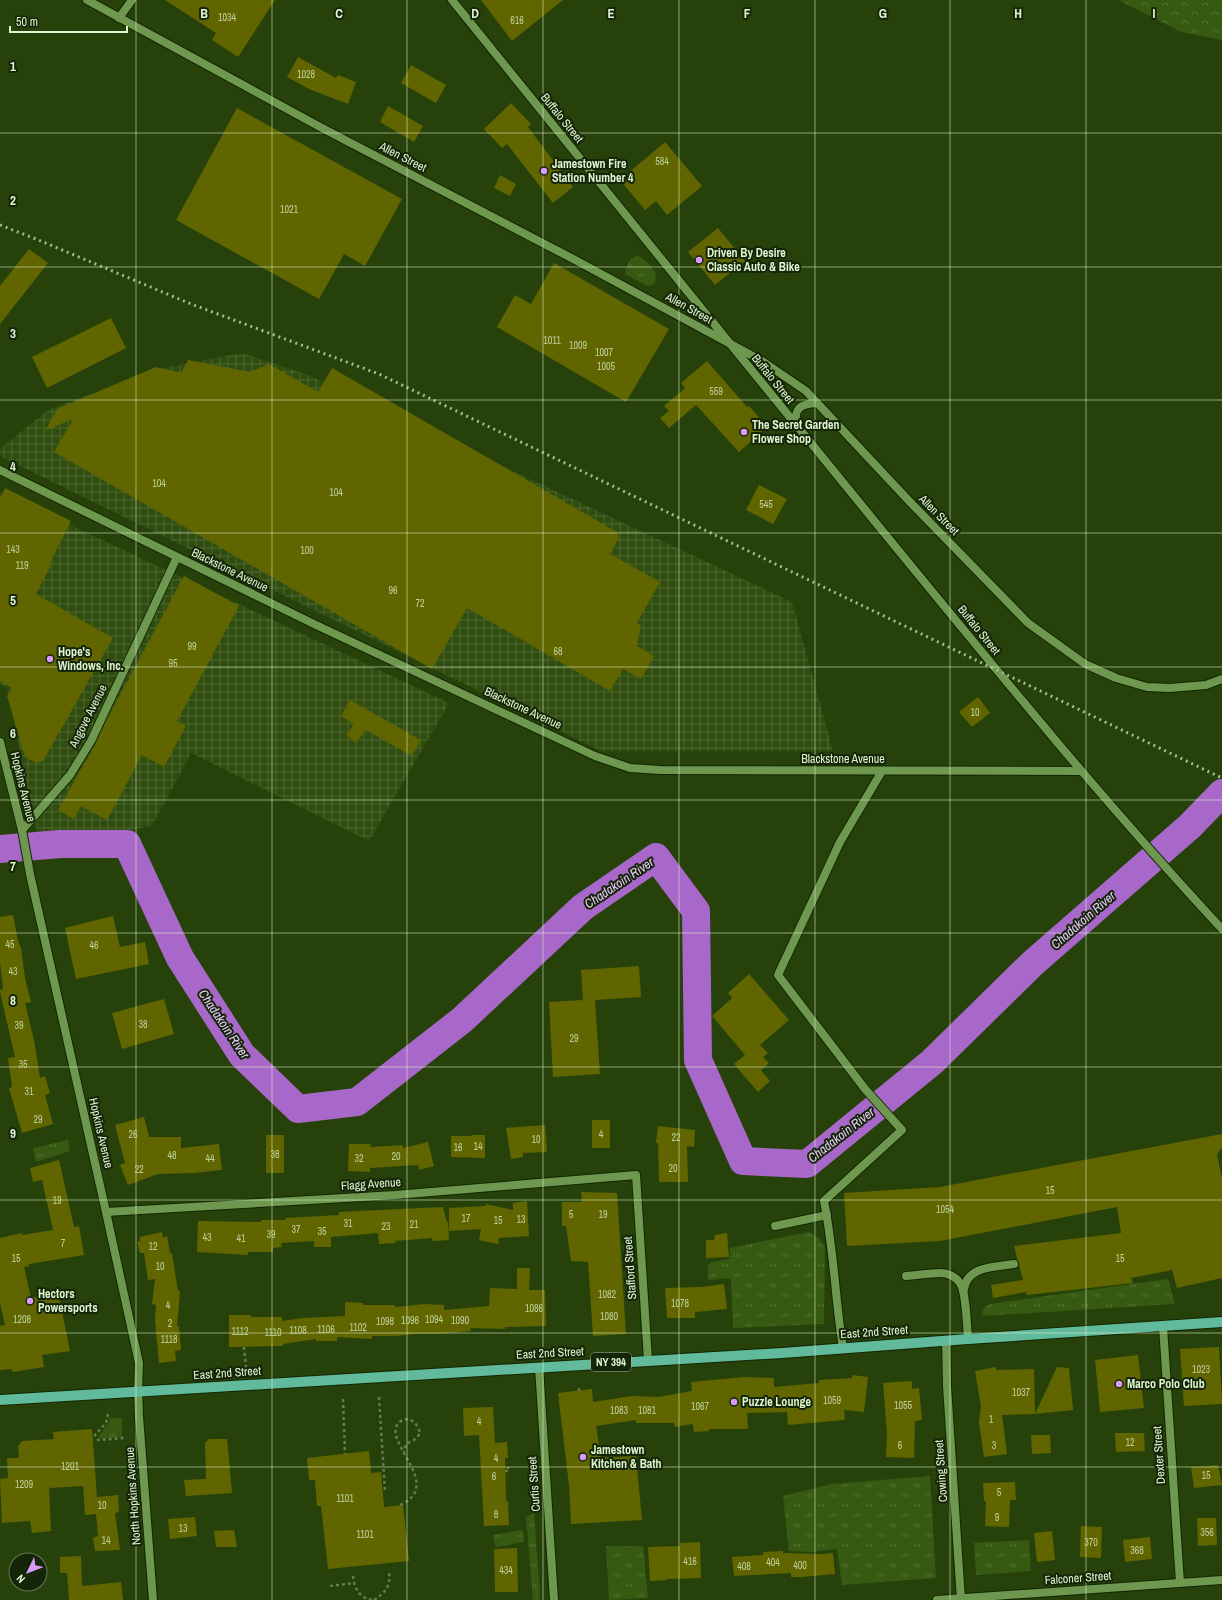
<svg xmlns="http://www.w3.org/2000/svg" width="1222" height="1600" viewBox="0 0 1222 1600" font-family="'Archivo Narrow',sans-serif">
	<defs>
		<pattern id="industrial-grid" width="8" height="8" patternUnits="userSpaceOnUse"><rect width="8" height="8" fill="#2f4d0f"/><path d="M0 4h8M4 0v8" fill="none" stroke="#4d6731"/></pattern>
		<pattern id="grass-tufts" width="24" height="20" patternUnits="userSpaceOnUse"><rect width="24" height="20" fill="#365a12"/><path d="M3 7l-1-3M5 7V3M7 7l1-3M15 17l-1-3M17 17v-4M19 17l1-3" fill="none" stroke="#537233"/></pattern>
		<pattern id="forest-crowns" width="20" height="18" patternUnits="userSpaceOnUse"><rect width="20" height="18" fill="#365a12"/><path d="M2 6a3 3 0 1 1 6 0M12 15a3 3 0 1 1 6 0" fill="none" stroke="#537233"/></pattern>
	</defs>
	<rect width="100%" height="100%" fill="#26420a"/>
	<g fill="url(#industrial-grid)">
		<path d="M242,353L308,375L792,602L833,751H601L0,456V449L48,410L159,369Z"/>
		<path d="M0,492L449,703L369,841L191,753L152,826L40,846L7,688L0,684Z"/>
	</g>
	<g fill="url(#grass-tufts)">
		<path d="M637,256C646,258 651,267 656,274L655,283L648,286L625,274C627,266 628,258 637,256Z"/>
		<path d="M68,1140L70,1151L36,1162L33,1148Z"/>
		<path d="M809,1232C818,1236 821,1239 825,1248L824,1324L733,1328L731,1278L708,1280V1266L711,1262L730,1259V1248Z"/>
		<path d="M1168,1279L1175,1304L982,1316C982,1310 985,1306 990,1304Z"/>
		<path d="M109,1418H122V1437L100,1439L98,1437L110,1421Z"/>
		<path d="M930,1476L936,1578L842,1585L837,1549L812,1552L789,1551L783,1496L832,1484Z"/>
		<path d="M534,1513L540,1594L539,1600H533L526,1517Z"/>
		<path d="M523,1530L524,1542L496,1547L493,1535Z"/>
		<path d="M1029,1540L1031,1571L976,1575L974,1543Z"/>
		<path d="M606,1546H643L648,1598L609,1600Z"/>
	</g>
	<path fill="url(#forest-crowns)" d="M1118,0H1222V40L1181,32Z"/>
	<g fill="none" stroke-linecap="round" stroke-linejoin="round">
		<path stroke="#a868ca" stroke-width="28" d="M0,849L60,844H127L180,958L242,1055L298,1109L357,1102L462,1020L583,907L656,857L696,911L698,1060L743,1161L807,1164L932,1062L1033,963L1190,826L1222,793"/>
	</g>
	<g fill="#606500">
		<path d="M165,0H275L238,57L212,40L216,33Z"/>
		<path d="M481,0H563L512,41Z"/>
		<path d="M298,57L336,78L338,75L356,82L348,104L309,89L287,77Z"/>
		<path d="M411,65L446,85L436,103L401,83Z"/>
		<path d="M511,103L531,124L528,127L573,187L553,203L507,144L502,148L484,129Z"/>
		<path d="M388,106L423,126L414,142L380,122Z"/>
		<path d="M237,108L402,199L365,266L344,254L319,299L176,220Z"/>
		<path d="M665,142L702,186L667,215L656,201L645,210L620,180Z"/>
		<path d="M500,175L516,184L510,196L494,188Z"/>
		<path d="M718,228L745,261L715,285L688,252Z"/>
		<path d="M29,249L48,263L0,324V286Z"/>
		<path d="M554,263L669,329L626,402L497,327L515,295L531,304Z"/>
		<path d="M111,318L126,348L47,388L32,357Z"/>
		<path d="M188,360L250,372L269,364L318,392L332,368L617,532L619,538L610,554L660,582L637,623L641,625L637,646L654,656L641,679L623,669L610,691L467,608L432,669L54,452L73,419L45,431L57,409L156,367L181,373Z"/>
		<path d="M707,361L747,407L749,406L767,427L739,452L696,405L669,428L660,418L669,411L664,406L685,388L681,383Z"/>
		<path d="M759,485L787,499L773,524L746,510Z"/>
		<path d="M5,488L71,521L50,563H52L36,594L113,638L43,761L36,763L25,757L7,696L12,688L0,681V498Z"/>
		<path d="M184,576L239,606L177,721L186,726L164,767L142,755L107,820L81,806L74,819L58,810L96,743L107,719Z"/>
		<path d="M978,697L990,713L972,727L959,712Z"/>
		<path d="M350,700L421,740L412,756L366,730L356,743L346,735L354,724L341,716Z"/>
		<path d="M13,915L18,941L21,948L25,978L31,1002L25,1003L34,1040L40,1078L45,1076L50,1093L45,1095L53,1124L22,1133L9,1088L12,1087L8,1058L15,1057L0,992V990L3,989L0,962V917Z"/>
		<path d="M113,916L120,947L145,942L149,964L76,979L65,928Z"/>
		<path d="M639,966L641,997L595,1000L600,1074L553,1077L549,1002L583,1000L581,970Z"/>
		<path d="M749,974L789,1020L760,1045L768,1053L763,1057L769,1063L761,1070L770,1081L758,1092L734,1064L745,1055L712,1016L732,998L728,993Z"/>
		<path d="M164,999L174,1034L122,1049L112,1013Z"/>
		<path d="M144,1117L149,1137H181V1148L219,1144L222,1170L194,1173L158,1174L128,1185L120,1165L125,1163L115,1125Z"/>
		<rect x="592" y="1120" width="18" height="28"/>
		<path d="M545,1125L547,1152L523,1153V1157L511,1159L506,1128Z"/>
		<path d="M658,1126L695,1130L694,1147L687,1146L688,1182H659L658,1143H656Z"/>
		<path d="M1222,1134V1147L1217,1154L1222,1179V1278L1177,1288L1172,1270L1131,1278L1133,1283L1027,1295L1026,1292L993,1298L991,1285L1023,1280L1014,1246L1121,1233L1117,1207L940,1241L847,1246L844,1193L940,1187Z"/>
		<rect x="266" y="1135" width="18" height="38"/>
		<path d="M472,1135H485V1158L451,1157V1136H472Z"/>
		<path d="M428,1142L434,1166L419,1170L418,1165L370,1168V1172L348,1171L349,1144H371L370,1147L403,1145V1148Z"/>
		<path d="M59,1160L74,1227L79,1226L84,1255L29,1264V1266L24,1267L31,1298L58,1292L70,1351L42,1355L44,1367L13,1372L11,1369L0,1370V1326L5,1325L0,1303V1238L22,1233V1235L53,1230L42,1180L33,1182L30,1168Z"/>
		<path d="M581,1192L617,1193L626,1334L593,1336L588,1262L571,1261L566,1226H562V1202H582Z"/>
		<path d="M527,1201L529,1236L499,1238L498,1244L479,1240L481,1229L449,1231V1208L486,1206V1204L513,1210V1203Z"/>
		<path d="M443,1207L447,1222H448L449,1240L433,1241L432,1238L395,1241L396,1243L379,1244L378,1233L331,1237V1247H314V1241L281,1243L282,1247L273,1248V1252H248V1255L197,1252L198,1221L261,1222V1220H286L285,1218L339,1215V1212Z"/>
		<path d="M162,1232L163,1238L167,1236L170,1253H172L178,1291H180L177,1327L179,1326L181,1350L175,1351L176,1361L159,1363L155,1320L156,1305L152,1304L155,1279L148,1280L144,1253H140L137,1242L140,1241V1237Z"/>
		<path d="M727,1233L729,1257L706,1258V1240H714L715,1235Z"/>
		<path d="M517,1268H530L529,1290H545L546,1326L505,1327V1329L470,1328L471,1331L440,1334H416L396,1336H372V1339L337,1337V1341H316V1339L283,1344V1346L229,1347V1315H251V1317H282V1321L303,1318L345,1316V1302L363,1303V1305H394L395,1307L425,1304L444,1305V1310L489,1306L490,1288L517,1289Z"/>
		<path d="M724,1284L727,1309L695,1312V1318H667L665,1288L702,1287Z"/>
		<path d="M1219,1347L1222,1404L1184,1406L1180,1349Z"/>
		<path d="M1138,1355L1144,1408L1100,1412L1095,1360Z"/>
		<path d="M996,1367V1370L1034,1369L1035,1414L1002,1415L1007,1454L984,1457L979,1422L981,1406L975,1371Z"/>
		<path d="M1057,1367L1069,1368L1073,1410L1035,1414Z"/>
		<path d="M852,1375L868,1377L864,1412L844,1410L845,1420L788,1425L787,1412L747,1413L748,1429H709V1431L694,1432L693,1424L675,1427L674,1423H636V1420L596,1426L601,1458L636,1456L642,1520L571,1524L569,1485L558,1393L592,1389L593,1402L632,1396L659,1397L692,1391L691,1382L744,1377L774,1378V1387L819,1383V1380L852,1378Z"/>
		<path d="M912,1381V1389L919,1388L922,1420L915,1421L914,1458L886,1457L887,1434L883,1383Z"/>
		<path d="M493,1407L495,1443L507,1442L508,1458H505L506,1501H508L509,1525L484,1526L479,1435L464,1436L463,1408Z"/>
		<path d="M92,1429L97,1497L118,1495L119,1512L115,1513L120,1550L95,1551L93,1538L98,1536L96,1514L85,1515L83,1486L49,1488L51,1531L32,1533L30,1521L2,1523L0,1479L8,1478L7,1458H19L18,1446L22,1441L54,1439L53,1432Z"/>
		<path d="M1115,1433H1144L1145,1451L1116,1452Z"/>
		<path d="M1031,1435H1050L1051,1453L1032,1454Z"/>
		<path d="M209,1439H227L232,1493L186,1496L184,1480L206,1479L205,1443Z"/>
		<path d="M369,1451L371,1473L381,1472L384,1507L403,1505L409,1561L328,1569L321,1506H317L315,1480H309L307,1458Z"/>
		<path d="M1218,1465L1222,1485L1194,1488L1191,1467Z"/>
		<path d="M1015,1482L1016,1500H1010L1009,1527L985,1526L986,1501H984L983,1483Z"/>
		<path d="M195,1517L197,1536L170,1539L168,1519Z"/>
		<path d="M1197,1518H1216L1217,1545L1198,1546Z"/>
		<path d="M1081,1526L1102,1527L1101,1558L1080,1557Z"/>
		<path d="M234,1530L237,1547H216L214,1531Z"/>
		<path d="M1052,1531L1055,1560L1037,1562L1034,1533Z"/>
		<path d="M1150,1537L1152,1559L1125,1562L1123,1540Z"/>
		<path d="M700,1542L701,1578L667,1579V1580L650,1581L648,1547L680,1546V1543Z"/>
		<path d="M517,1548L518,1592H495L494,1549Z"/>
		<path d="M783,1551V1553L821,1554L833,1553L835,1574L802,1577H791V1573L734,1576L732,1557L763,1555V1552Z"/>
		<path d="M81,1556L82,1586L121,1582L123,1600H69L67,1573H60V1557Z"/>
	</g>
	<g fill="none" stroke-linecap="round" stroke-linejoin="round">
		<defs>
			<g id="service">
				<path d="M22,830L70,775L91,741L177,557"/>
				<path d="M906,1276C918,1275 930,1273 941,1273C948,1273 956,1277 960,1283C966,1291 967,1326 968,1339"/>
				<path d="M964,1290C966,1266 995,1267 1014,1264"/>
			</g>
			<g id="minor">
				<path d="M119,18L132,0"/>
				<path d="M0,470L316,625L595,756L630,768L660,770L1081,771"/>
				<path d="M0,742L22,830L30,874L106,1212L139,1363L138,1391L139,1416L153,1600"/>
				<path d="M106,1212L395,1195L636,1175L648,1360"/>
				<path d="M775,1226L827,1215"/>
				<path d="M1163,1326L1180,1583"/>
				<path d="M946,1340L947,1386L961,1600"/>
				<path d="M843,1348C835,1299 834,1250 824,1201L902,1130L865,1089L778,975L840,842L882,771"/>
				<path d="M539,1367L554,1600"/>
			</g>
			<g id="tertiary">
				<path d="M87,0L322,128L579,262L762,361L806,391L910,502L1028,623L1085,664L1116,678L1147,687L1170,688L1206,685L1222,679"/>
				<path d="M452,0C593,175 734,349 876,523C989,661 1101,799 1222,929"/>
				<path d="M796,425C794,407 801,404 817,403"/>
				<path d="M937,1600L1222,1580"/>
			</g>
			<path id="primary" d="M0,1400L782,1353L968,1339L1222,1322"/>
		</defs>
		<use href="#service" stroke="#132601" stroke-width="10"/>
		<use href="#minor" stroke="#132601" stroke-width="10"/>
		<use href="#tertiary" stroke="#132601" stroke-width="10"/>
		<use href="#primary" stroke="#132601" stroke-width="12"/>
		<g stroke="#637d4b" stroke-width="2.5" stroke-dasharray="3 3" stroke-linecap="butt">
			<path d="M244,1347L246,1368"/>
			<path d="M579,1391V1385"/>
			<path d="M379,1397L385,1492"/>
			<path d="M343,1399L345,1454"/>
			<path d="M108,1414L106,1423L95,1435L98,1440L124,1438"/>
			<path d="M505,1471H509L508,1467"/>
			<path d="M400,1505C447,1485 376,1437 401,1421C410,1415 419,1425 420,1434L414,1440L406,1444L404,1452"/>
			<path d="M353,1576C354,1587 359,1598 372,1600"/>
			<path d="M330,1586L354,1583"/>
			<path d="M374,1600C385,1593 391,1586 389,1573"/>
		</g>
		<use href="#service" stroke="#6e974f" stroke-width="8"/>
		<use href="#minor" stroke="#6e974f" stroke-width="8"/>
		<use href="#tertiary" stroke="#6e974f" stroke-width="8"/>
		<use href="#primary" stroke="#61ba9c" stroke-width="10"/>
		<path stroke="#a2bb8f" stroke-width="3" stroke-dasharray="2 4" stroke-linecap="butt" d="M0,225L36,239L191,304L379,374L1222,778"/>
	</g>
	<path fill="none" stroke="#def5cf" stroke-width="1" stroke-opacity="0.55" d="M136,0V1600M272,0V1600M407,0V1600M543,0V1600M679,0V1600M815,0V1600M950,0V1600M1086,0V1600M0,133H1222M0,267H1222M0,400H1222M0,533H1222M0,667H1222M0,800H1222M0,933H1222M0,1067H1222M0,1200H1222M0,1333H1222M0,1467H1222"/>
	<g fill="#d79bf9" stroke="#152508" stroke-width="1.5">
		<circle cx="544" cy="171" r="4"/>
		<circle cx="699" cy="260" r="4"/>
		<circle cx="744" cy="432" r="4"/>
		<circle cx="50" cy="659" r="4"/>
		<circle cx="30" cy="1301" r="4"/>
		<circle cx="1119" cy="1384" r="4"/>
		<circle cx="734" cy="1402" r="4"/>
		<circle cx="583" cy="1457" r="4"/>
	</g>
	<g text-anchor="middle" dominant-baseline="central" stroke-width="4" stroke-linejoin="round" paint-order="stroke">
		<g font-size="10" fill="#bed19b">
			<text x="227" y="17">1034</text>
			<text x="517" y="20">616</text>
			<text x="306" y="74">1028</text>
			<text x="662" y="161">584</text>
			<text x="289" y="209">1021</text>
			<text x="552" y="340">1011</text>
			<text x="578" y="345">1009</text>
			<text x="604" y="352">1007</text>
			<text x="606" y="366">1005</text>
			<text x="716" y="391">559</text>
			<text x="159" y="483">104</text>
			<text x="336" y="492">104</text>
			<text x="766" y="504">545</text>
			<text x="13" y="549">143</text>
			<text x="307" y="550">100</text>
			<text x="22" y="565">119</text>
			<text x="393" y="590">96</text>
			<text x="420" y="603">72</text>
			<text x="192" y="646">99</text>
			<text x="558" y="651">68</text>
			<text x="173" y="663">95</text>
			<text x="975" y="712">10</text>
			<text x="10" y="944">45</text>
			<text x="94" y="945">46</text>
			<text x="13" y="971">43</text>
			<text x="143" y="1024">38</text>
			<text x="19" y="1025">39</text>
			<text x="574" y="1038">29</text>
			<text x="23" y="1064">35</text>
			<text x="29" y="1091">31</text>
			<text x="38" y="1119">29</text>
			<text x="133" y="1134">26</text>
			<text x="601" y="1134">4</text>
			<text x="676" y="1137">22</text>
			<text x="536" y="1139">10</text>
			<text x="478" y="1146">14</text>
			<text x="458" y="1147">16</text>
			<text x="275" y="1154">38</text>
			<text x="172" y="1155">48</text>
			<text x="396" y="1156">20</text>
			<text x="210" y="1158">44</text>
			<text x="359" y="1158">32</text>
			<text x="673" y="1168">20</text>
			<text x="139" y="1169">22</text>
			<text x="1050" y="1190">15</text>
			<text x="57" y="1200">19</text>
			<text x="945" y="1209">1054</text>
			<text x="571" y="1214">5</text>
			<text x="603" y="1214">19</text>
			<text x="466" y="1218">17</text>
			<text x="521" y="1219">13</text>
			<text x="498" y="1220">15</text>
			<text x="348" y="1223">31</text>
			<text x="414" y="1224">21</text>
			<text x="386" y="1226">23</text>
			<text x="296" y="1229">37</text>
			<text x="322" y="1231">35</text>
			<text x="271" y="1234">39</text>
			<text x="207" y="1237">43</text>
			<text x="241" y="1238">41</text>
			<text x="63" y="1243">7</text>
			<text x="153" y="1246">12</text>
			<text x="16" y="1258">15</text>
			<text x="1120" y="1258">15</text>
			<text x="160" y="1266">10</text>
			<text x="607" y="1294">1082</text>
			<text x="680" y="1303">1078</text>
			<text x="168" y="1305">4</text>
			<text x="534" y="1308">1086</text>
			<text x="609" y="1316">1080</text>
			<text x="22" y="1319">1208</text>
			<text x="434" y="1319">1094</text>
			<text x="410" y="1320">1096</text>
			<text x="460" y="1320">1090</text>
			<text x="385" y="1321">1098</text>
			<text x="170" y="1323">2</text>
			<text x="358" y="1327">1102</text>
			<text x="326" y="1329">1106</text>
			<text x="298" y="1330">1108</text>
			<text x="240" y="1331">1112</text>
			<text x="273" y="1332">1110</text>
			<text x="169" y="1339">1118</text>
			<text x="1201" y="1369">1023</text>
			<text x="1021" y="1392">1037</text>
			<text x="832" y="1400">1059</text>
			<text x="903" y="1405">1055</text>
			<text x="700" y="1406">1067</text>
			<text x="619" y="1410">1083</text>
			<text x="647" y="1410">1081</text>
			<text x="991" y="1419">1</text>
			<text x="479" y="1421">4</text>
			<text x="1130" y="1442">12</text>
			<text x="900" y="1445">6</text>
			<text x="994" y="1445">3</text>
			<text x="496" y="1458">4</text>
			<text x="70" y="1466">1201</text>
			<text x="1206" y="1475">15</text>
			<text x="494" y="1476">6</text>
			<text x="24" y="1484">1209</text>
			<text x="999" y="1492">5</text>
			<text x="345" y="1498">1101</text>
			<text x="102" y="1505">10</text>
			<text x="496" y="1514">8</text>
			<text x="997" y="1517">9</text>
			<text x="183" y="1528">13</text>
			<text x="1207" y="1532">356</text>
			<text x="365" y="1534">1101</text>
			<text x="106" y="1540">14</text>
			<text x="1091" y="1542">370</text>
			<text x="1137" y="1550">368</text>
			<text x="690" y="1561">416</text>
			<text x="773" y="1562">404</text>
			<text x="800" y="1565">400</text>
			<text x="744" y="1566">408</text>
			<text x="506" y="1570">434</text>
		</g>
		<rect fill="#152508" stroke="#a2b793" stroke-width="1" x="591" y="1353" width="40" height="18" rx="3"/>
		<g font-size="11" font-weight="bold" fill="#def5cf">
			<text x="611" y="1362">NY 394</text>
		</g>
		<g font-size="12" fill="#def5cf" stroke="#152508">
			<text transform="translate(562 118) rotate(51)">Buffalo Street</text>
			<text transform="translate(403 157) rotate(27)">Allen Street</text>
			<text transform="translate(689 308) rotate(29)">Allen Street</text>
			<text transform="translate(773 379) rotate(51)">Buffalo Street</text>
			<text transform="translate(939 515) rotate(45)">Allen Street</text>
			<text transform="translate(230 570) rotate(26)">Blackstone Avenue</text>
			<text transform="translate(979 630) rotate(51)">Buffalo Street</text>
			<text transform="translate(523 708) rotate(25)">Blackstone Avenue</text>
			<text transform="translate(88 716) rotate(-63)">Angove Avenue</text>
			<text x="843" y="759">Blackstone Avenue</text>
			<text transform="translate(23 787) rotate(76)">Hopkins Avenue</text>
			<text transform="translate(101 1133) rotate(77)">Hopkins Avenue</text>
			<text transform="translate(371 1184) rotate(-4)">Flagg Avenue</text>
			<text transform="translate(630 1268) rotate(-94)">Stafford Street</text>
			<text transform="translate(874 1332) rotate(-4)">East 2nd Street</text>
			<text transform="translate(550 1353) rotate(-3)">East 2nd Street</text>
			<text transform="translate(227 1373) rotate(-4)">East 2nd Street</text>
			<text transform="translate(1159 1455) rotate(-94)">Dexter Street</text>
			<text transform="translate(941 1471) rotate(-94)">Cowing Street</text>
			<text transform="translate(534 1484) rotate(-94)">Curtis Street</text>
			<text transform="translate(133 1496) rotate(-94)">North Hopkins Avenue</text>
			<text transform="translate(1078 1578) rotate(-4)">Falconer Street</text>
		</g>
		<g font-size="12" font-weight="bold" fill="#def5cf" stroke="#152508" text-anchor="start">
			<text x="552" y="164">Jamestown Fire<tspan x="552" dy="14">Station Number 4</tspan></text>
			<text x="707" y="253">Driven By Desire<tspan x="707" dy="14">Classic Auto &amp; Bike</tspan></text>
			<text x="752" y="425">The Secret Garden<tspan x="752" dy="14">Flower Shop</tspan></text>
			<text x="58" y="652">Hope's<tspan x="58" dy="14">Windows, Inc.</tspan></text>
			<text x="38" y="1294">Hectors<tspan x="38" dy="14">Powersports</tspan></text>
			<text x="1127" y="1384">Marco Polo Club</text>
			<text x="742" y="1402">Puzzle Lounge</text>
			<text x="591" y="1450">Jamestown<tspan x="591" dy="14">Kitchen &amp; Bath</tspan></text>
		</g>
		<g font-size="13" font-style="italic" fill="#ebcdfe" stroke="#152508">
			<text transform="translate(619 883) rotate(-34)">Chadakoin River</text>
			<text transform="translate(1083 920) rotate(-41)">Chadakoin River</text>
			<text transform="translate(224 1024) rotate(56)">Chadakoin River</text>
			<text transform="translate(841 1135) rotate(-38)">Chadakoin River</text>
		</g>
	</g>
	<g font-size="13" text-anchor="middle" font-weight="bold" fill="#def5cf" stroke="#152508" stroke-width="4" stroke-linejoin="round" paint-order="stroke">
		<text x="204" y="18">B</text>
		<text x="339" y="18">C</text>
		<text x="475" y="18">D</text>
		<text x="611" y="18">E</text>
		<text x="747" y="18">F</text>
		<text x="883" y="18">G</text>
		<text x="1018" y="18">H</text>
		<text x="1154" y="18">I</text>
		<text x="13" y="71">1</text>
		<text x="13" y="205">2</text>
		<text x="13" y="338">3</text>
		<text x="13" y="471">4</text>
		<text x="13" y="605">5</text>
		<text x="13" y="738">6</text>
		<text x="13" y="871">7</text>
		<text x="13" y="1005">8</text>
		<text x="13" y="1138">9</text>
	</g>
	<g transform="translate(28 1572) rotate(227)"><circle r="19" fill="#152508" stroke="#657858"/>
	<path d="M0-3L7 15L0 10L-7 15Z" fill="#d79bf9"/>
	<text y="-6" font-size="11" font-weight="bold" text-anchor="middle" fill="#def5cf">N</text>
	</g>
	<path d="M10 26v6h117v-6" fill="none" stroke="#def5cf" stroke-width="2"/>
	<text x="16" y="26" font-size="12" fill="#def5cf" stroke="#152508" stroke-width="3" paint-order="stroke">50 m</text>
</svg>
